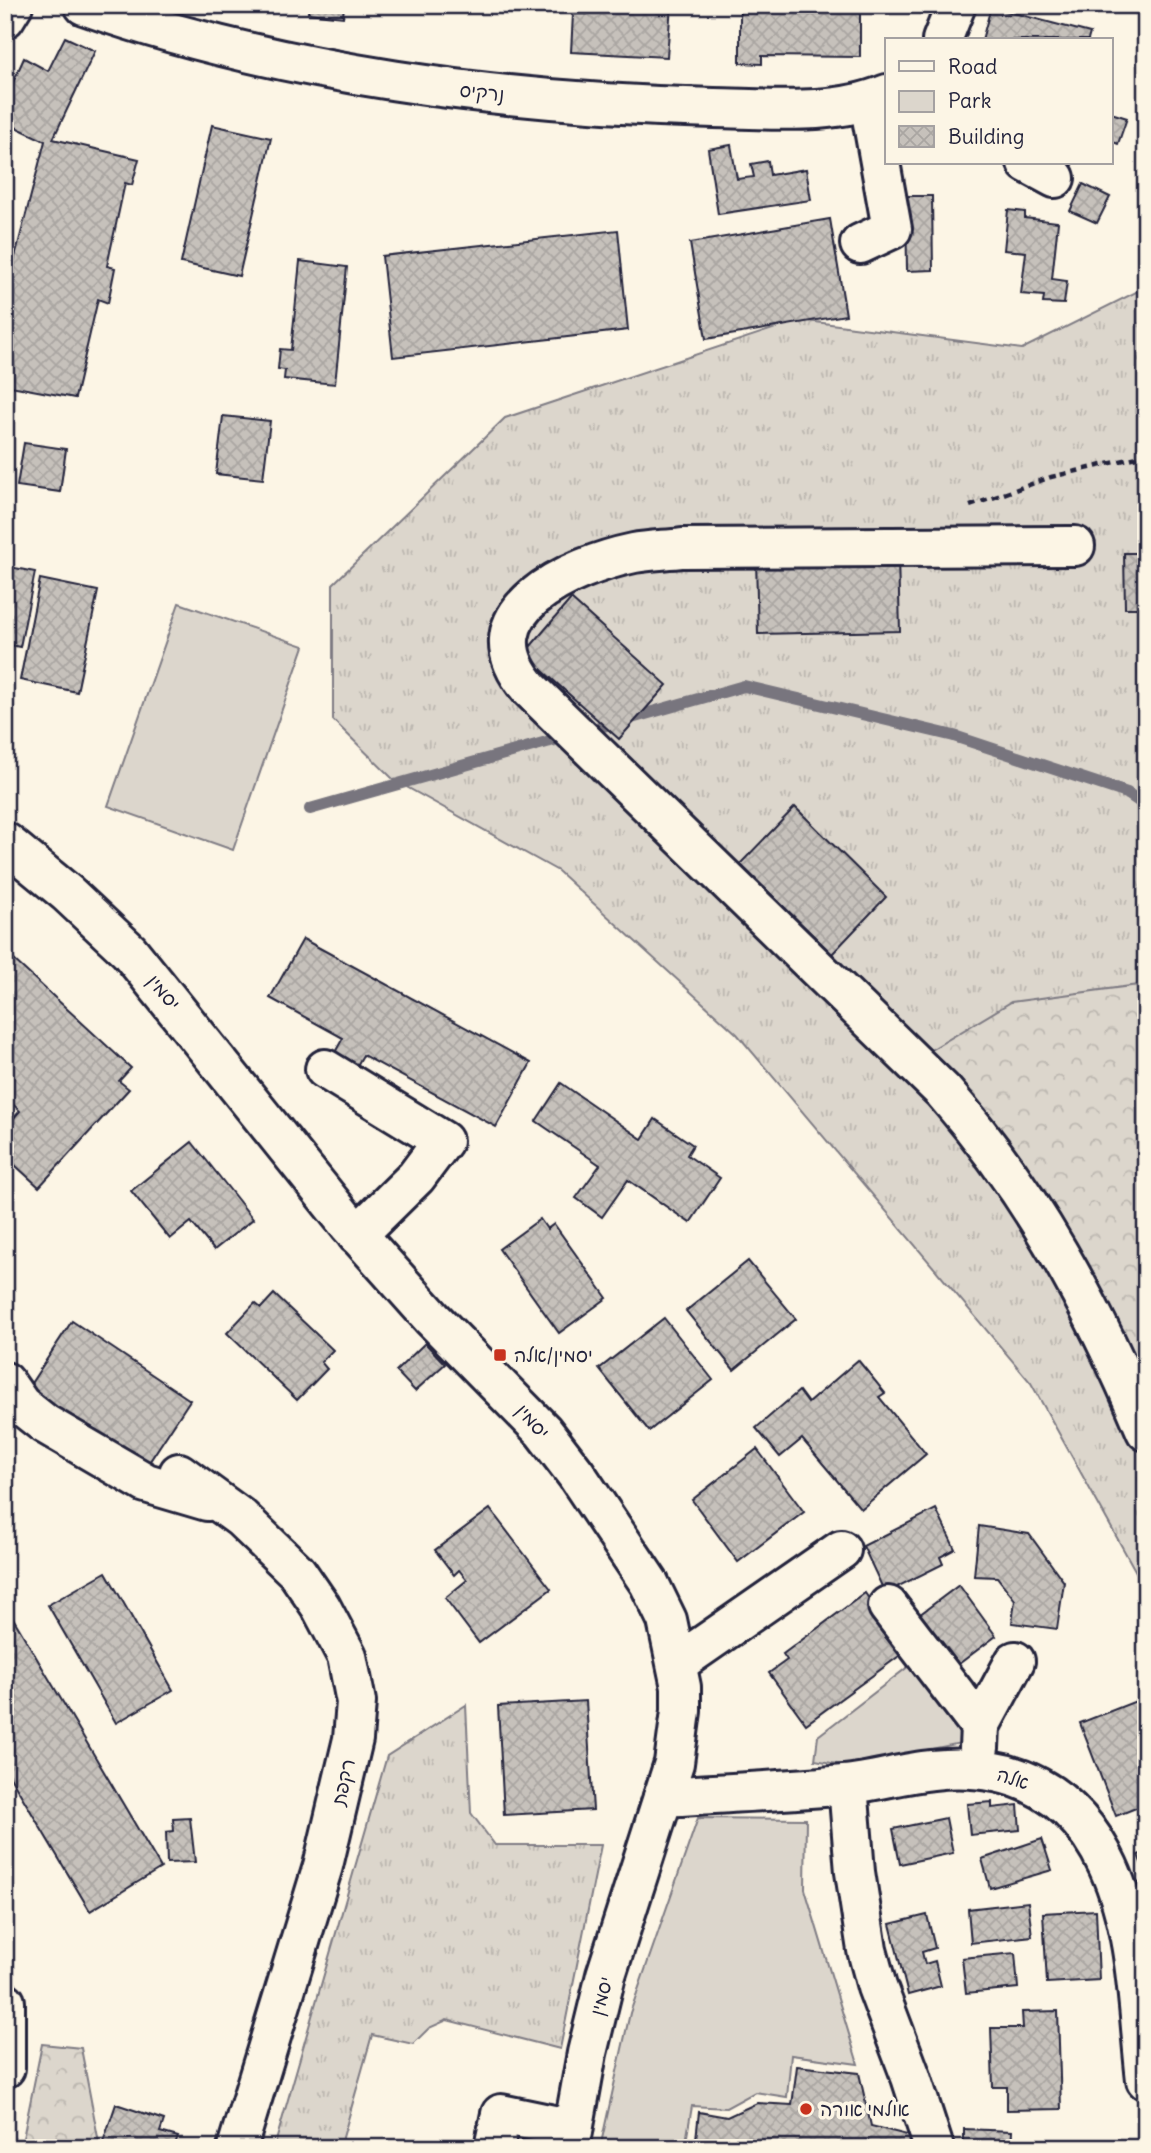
<svg xmlns="http://www.w3.org/2000/svg" width="1151" height="2153" viewBox="0 0 1151 2153" font-family="Delius,'Playpen Sans Hebrew',sans-serif">
	<defs>
		<pattern id="grass-tufts" width="24" height="20" patternUnits="userSpaceOnUse" patternTransform="scale(1.75)"><rect width="24" height="20" fill="#dcd6cc"/><path d="M3 7l-1-3M5 7V3M7 7l1-3M15 17l-1-3M17 17v-4M19 17l1-3" fill="none" stroke="#bcb7b0"/></pattern>
		<pattern id="forest-crowns" width="20" height="18" patternUnits="userSpaceOnUse" patternTransform="scale(1.75)"><rect width="20" height="18" fill="#dcd6cc"/><path d="M2 6a3 3 0 1 1 6 0M12 15a3 3 0 1 1 6 0" fill="none" stroke="#bcb7b0"/></pattern>
		<pattern id="building-cross-hatch" width="8" height="8" patternUnits="userSpaceOnUse" patternTransform="scale(1.75)"><rect width="8" height="8" fill="#c6c1bb"/><path d="M0 0l8 8M0 8l8-8" fill="none" stroke="#aaa6a2"/></pattern>
	</defs>
	<rect width="100%" height="100%" fill="#fcf5e5"/>
	<filter id="ink" filterUnits="userSpaceOnUse"><feTurbulence type="fractalNoise" baseFrequency=".0143" numOctaves="2"/><feDisplacementMap in="SourceGraphic" scale="14" xChannelSelector="R" yChannelSelector="G"/><feConvolveMatrix kernelMatrix="1 2 1 2 8 2 1 2 1" color-interpolation-filters="sRGB"/></filter>
	<g filter="url(#ink)">
		<g fill="url(#grass-tufts)" stroke="#7f7c84" stroke-width="2">
			<path d="M1146,287V1590L1031,1383L737,1034L558,871L394,780L333,720V584L505,418L800,320L1022,349Z"/>
			<path d="M466,1705L471,1813L495,1845H601L560,2049L447,2020L429,2028L413,2044L372,2035L340,2148H274L387,1756Z"/>
		</g>
		<g fill="url(#forest-crowns)" stroke="#7f7c84" stroke-width="2">
			<path d="M1146,984V1429L1081,1290L909,1063L1011,1002Z"/>
			<path d="M42,2044L81,2048L100,2148H21Z"/>
		</g>
		<g fill="#dcd6cc" stroke="#7f7c84" stroke-width="2">
			<path d="M179,603L304,646L233,850L108,806Z"/>
			<path d="M913,1663L966,1728L961,1743L848,1766L815,1760L818,1736Z"/>
			<path d="M698,1818L806,1819L805,1889L858,2064L791,2055L787,2097L755,2092L726,2108L692,2106L685,2148H600L630,2013Z"/>
		</g>
		<g fill="none" stroke-linecap="round" stroke-linejoin="round">
			<path stroke="#78757e" stroke-width="12" d="M310,809L744,686L954,736L1127,793L1146,806"/>
		</g>
		<g fill="url(#building-cross-hatch)" stroke="#22223b" stroke-width="2">
			<path d="M309,5H355H344L343,17L308,13Z"/>
			<path d="M587,5H671L667,57L571,52L573,14H587Z"/>
			<path d="M740,5H860V57L762,56V64L740,63Z"/>
			<path d="M1104,5H1146V12L1145,16Z"/>
			<path d="M991,7L1090,33L1088,40H982Z"/>
			<path d="M65,37L95,51L53,139L139,159L132,185L125,183L107,266L115,268L108,303L98,299L75,398L5,385V295L45,141L5,122V100L24,58L48,71Z"/>
			<path d="M1111,113L1127,118L1118,144L1111,141Z"/>
			<path d="M212,125L271,138L239,276L181,263Z"/>
			<path d="M731,145L737,179L754,177L751,164L768,161L770,175L806,169L811,200L718,214L708,149Z"/>
			<path d="M1083,184L1110,197L1097,223L1070,211Z"/>
			<path d="M906,196H932L933,270L907,271Z"/>
			<path d="M1008,210L1025,212V218L1058,222L1052,279L1067,281L1064,304L1043,303L1044,296L1021,294L1026,252L1004,250Z"/>
			<path d="M830,219L846,315L706,339L690,243Z"/>
			<path d="M618,230L628,330L393,357L382,256Z"/>
			<path d="M300,261L347,267L335,384L284,379L285,370L278,369L280,349L291,350Z"/>
			<path d="M223,416L270,421L263,479L216,474Z"/>
			<path d="M24,443L66,449L60,492L17,486Z"/>
			<path d="M1124,553H1146V608H1125Z"/>
			<path d="M898,557L900,631L758,634L756,561Z"/>
			<path d="M5,566L35,572L20,647L5,644Z"/>
			<path d="M40,579L98,591L77,692L20,680Z"/>
			<path d="M571,599L667,685L619,739L524,654Z"/>
			<path d="M795,807L886,897L832,954L740,864Z"/>
			<path d="M303,939L531,1063L496,1127L363,1055L355,1069L333,1056L343,1038L270,998Z"/>
			<path d="M13,959L131,1068L119,1081L129,1089L39,1187L5,1156V1128L20,1111L5,1097V967Z"/>
			<path d="M561,1083L642,1139L655,1119L693,1145L687,1155L720,1178L690,1223L628,1180L602,1217L576,1198L600,1165L536,1121Z"/>
			<path d="M192,1142L253,1219L214,1250L191,1222L170,1239L131,1191Z"/>
			<path d="M540,1219L547,1229L554,1224L607,1298L559,1333L499,1249Z"/>
			<path d="M748,1261L796,1319L734,1370L686,1311Z"/>
			<path d="M274,1294L333,1350L321,1362L327,1369L297,1400L227,1333L255,1303L261,1308Z"/>
			<path d="M664,1318L713,1380L649,1431L599,1369Z"/>
			<path d="M72,1321L190,1400L142,1473L24,1394Z"/>
			<path d="M425,1343L445,1364L415,1391L396,1371Z"/>
			<path d="M858,1360L885,1393L879,1397L926,1454L861,1509L802,1439L780,1457L756,1428L799,1391L808,1403Z"/>
			<path d="M757,1449L804,1512L738,1562L692,1500Z"/>
			<path d="M490,1509L551,1589L479,1643L445,1598L467,1580L459,1570L454,1575L435,1550Z"/>
			<path d="M936,1509L955,1549L940,1557L943,1564L885,1593L863,1546Z"/>
			<path d="M979,1526L1029,1534L1064,1582L1057,1629L1012,1623L1015,1600L997,1577L974,1576Z"/>
			<path d="M106,1572L173,1690L116,1723L48,1605Z"/>
			<path d="M959,1585L996,1636L952,1669L915,1618Z"/>
			<path d="M865,1593L906,1651L806,1724L769,1673L787,1660L783,1654Z"/>
			<path d="M13,1618L161,1868L90,1911L5,1768V1622Z"/>
			<path d="M586,1701L593,1810L504,1815L498,1706Z"/>
			<path d="M1136,1701L1146,1727V1804L1116,1816L1080,1723Z"/>
			<path d="M992,1802V1808L1018,1805L1020,1830L970,1835L967,1804Z"/>
			<path d="M190,1818L195,1862L167,1863L166,1832L174,1831L173,1819Z"/>
			<path d="M946,1818L953,1853L900,1864L893,1829Z"/>
			<path d="M1042,1839L1052,1870L990,1888L982,1859Z"/>
			<path d="M1146,1852V1875L1138,1855Z"/>
			<path d="M1146,1880V1915L1135,1884Z"/>
			<path d="M1028,1902L1032,1936L971,1943L968,1909Z"/>
			<path d="M1096,1910L1099,1980L1047,1983L1043,1913Z"/>
			<path d="M927,1915L935,1948L922,1952L925,1964L935,1961L941,1986L908,1995L890,1924Z"/>
			<path d="M1015,1953L1018,1988L966,1993L962,1958Z"/>
			<path d="M1058,2011L1061,2109L1007,2110V2087H993L991,2028H1023L1022,2012Z"/>
			<path d="M797,2066L859,2073L871,2126L915,2137L914,2148H695L699,2112L727,2117L757,2103L792,2105Z"/>
			<path d="M116,2104L164,2120L160,2132L178,2137L174,2148H101Z"/>
			<path d="M964,2129L1012,2131L1011,2148H964Z"/>
		</g>
		<g fill="none" stroke-linecap="round" stroke-linejoin="round">
			<defs>
				<g id="minor">
					<path d="M84,5C280,74 507,103 714,108C770,109 834,116 887,94"/>
					<path d="M5,18L13,5"/>
					<path d="M942,40L956,5"/>
					<path d="M1027,163L1055,178"/>
					<path d="M860,244L892,229L869,101"/>
					<path d="M1075,546L682,548C666,550 649,550 634,553C572,566 464,612 529,688L943,1091C1032,1193 1094,1307 1146,1431"/>
					<path d="M5,842L67,893L129,951L349,1225L432,1318L543,1431L576,1474L649,1583L667,1620L681,1687V1711L674,1763L606,1975L587,2053L570,2148"/>
					<path d="M325,1069L443,1141L416,1177L357,1235"/>
					<path d="M5,1382L21,1405L45,1424L146,1483L207,1501"/>
					<path d="M179,1473L241,1518L297,1572L321,1607L347,1656L356,1702L353,1739L323,1866L237,2148"/>
					<path d="M888,1606L980,1726"/>
					<path d="M678,1663L841,1550"/>
					<path d="M979,1748L980,1726L1015,1661"/>
					<path d="M848,1785L855,1872L867,1950L877,1987L911,2077L934,2148"/>
					<path d="M663,1797C723,1793 784,1791 844,1785C874,1782 902,1773 932,1770C1013,1761 1074,1792 1108,1866C1138,1931 1138,2011 1146,2080"/>
					<path d="M5,2002V2068"/>
					<path d="M494,2148L501,2114L573,2129"/>
				</g>
			</defs>
			<use href="#minor" stroke="#22223b" stroke-width="44"/>
			<path stroke="#22223b" stroke-width="4.5" stroke-dasharray="7 5" stroke-linecap="butt" d="M970,506L1051,477L1146,455"/>
			<use href="#minor" stroke="#fcf5e5" stroke-width="38"/>
		</g>
	</g>
	<g fill="#c8321e" stroke="#fcf5e5" stroke-width="2.5">
		<rect x="493" y="1348" width="14" height="14" rx="3.5"/>
		<circle cx="806" cy="2109" r="7"/>
	</g>
	<g text-anchor="middle" dominant-baseline="central" stroke-width="7" stroke-linejoin="round" paint-order="stroke">
		<g font-size="19" fill="#22223b" stroke="#fcf5e5">
			<text transform="translate(482 92) rotate(6)">נרקיס</text>
			<text transform="translate(164 992) rotate(50)">יסמין</text>
			<text transform="translate(533 1421) rotate(48)">יסמין</text>
			<text transform="translate(1013 1778) rotate(18)">אלה</text>
			<text transform="translate(343 1782) rotate(-77)">רקפת</text>
			<text transform="translate(601 1996) rotate(-75)">יסמין</text>
		</g>
		<g font-size="19" fill="#22223b" stroke="#fcf5e5" text-anchor="start">
			<text x="514" y="1355">יסמין/אלה</text>
			<text x="820" y="2109">אולמי אורה</text>
		</g>
	</g>
	<rect width="1151" height="2153" fill="none" stroke="#fcf5e5" stroke-width="28"/>
	<rect x="14" y="14" width="1123" height="2125" fill="none" stroke="#22223b" stroke-width="2.5" filter="url(#ink)"/>
	<rect x="885" y="38" width="228" height="126" fill="#fcf5e5" stroke="#a5a1a1" stroke-width="2"/>
	<rect x="899" y="61" width="35" height="10" fill="#fcf5e5" stroke="#a5a1a1" stroke-width="2"/>
	<text x="948" y="74" font-size="21" fill="#22223b">Road</text>
	<rect x="899" y="91" width="35" height="21" fill="#dcd6cc" stroke="#a5a1a1" stroke-width="2"/>
	<text x="948" y="108" font-size="21" fill="#22223b">Park</text>
	<rect x="899" y="126" width="35" height="21" fill="url(#building-cross-hatch)" stroke="#a5a1a1" stroke-width="2"/>
	<text x="948" y="144" font-size="21" fill="#22223b">Building</text>
</svg>
